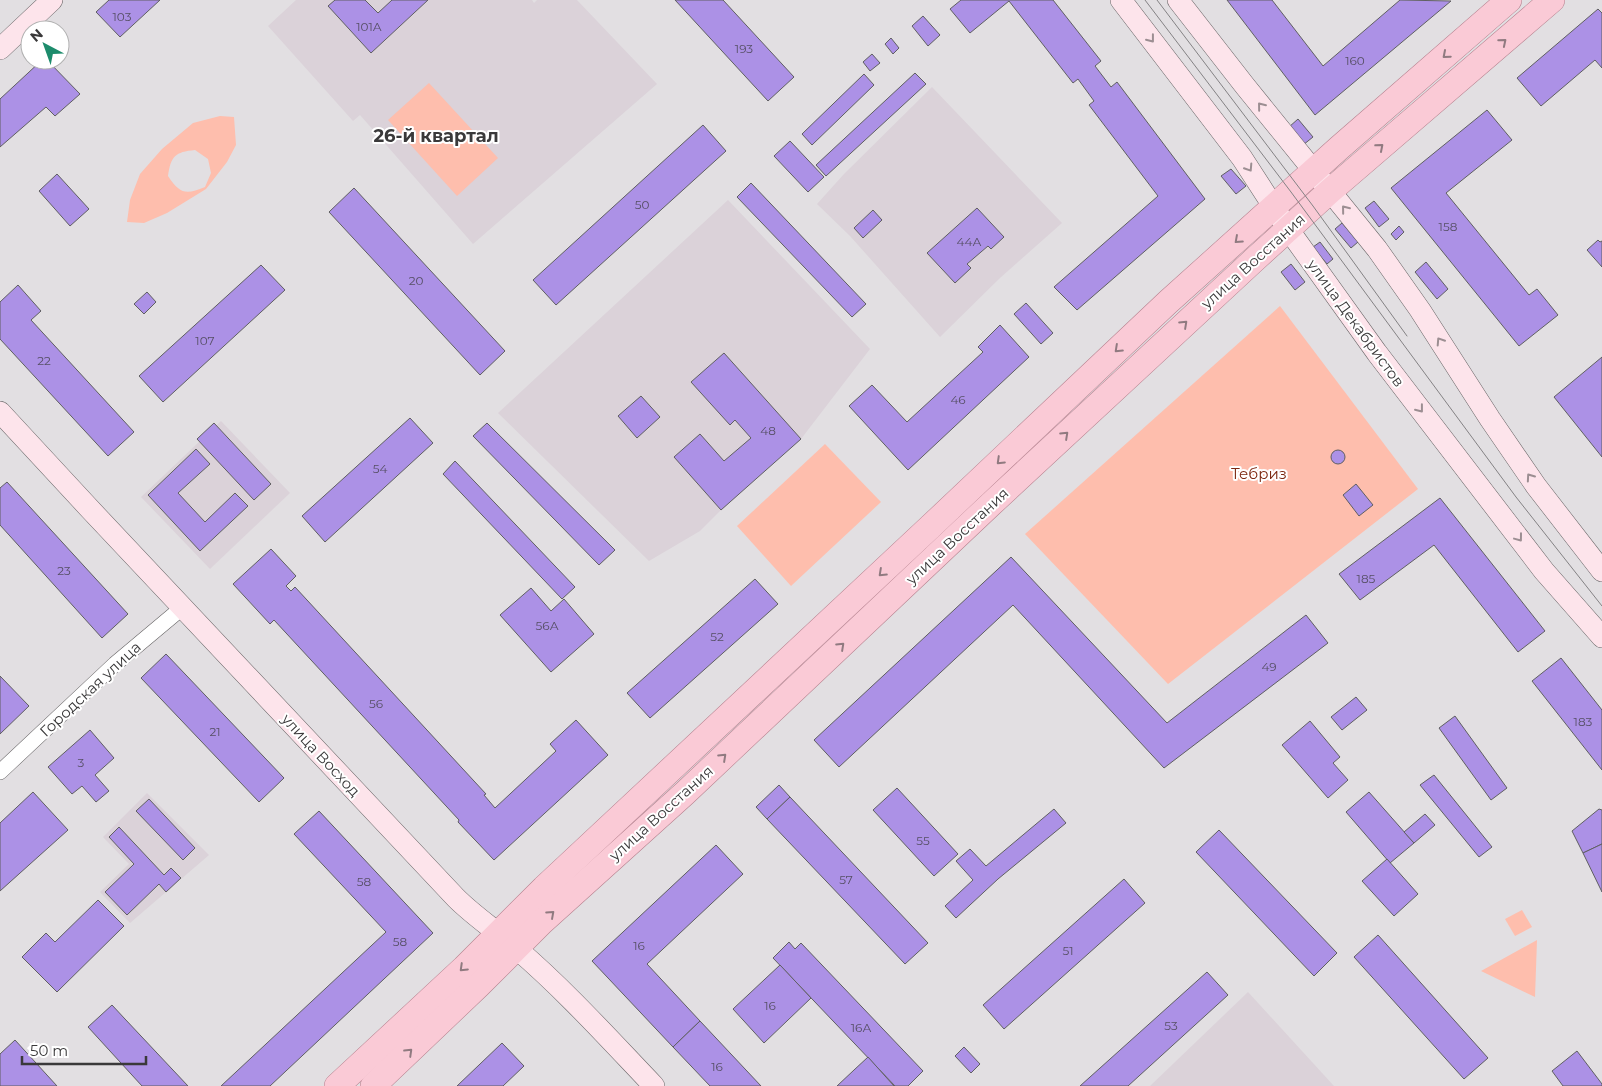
<svg xmlns="http://www.w3.org/2000/svg" width="1602" height="1086" viewBox="0 0 1602 1086" font-family="Montserrat,sans-serif">
	<rect width="100%" height="100%" fill="#e2dfe2"/>
	<g fill="#dbd2d9">
		<path d="M296,0H532L534,3L537,0H577L657,84L473,244L360,115L353,121L268,26Z"/>
		<path d="M932,87L1062,223L1000,278L940,337L850,236L817,204L844,174Z"/>
		<path d="M728,200L870,349L801,439L721,510L700,531L649,561L498,413Z"/>
		<path d="M221,421L290,493L210,569L141,497Z"/>
		<path d="M147,793L209,855L130,923L100,892L129,864L103,837Z"/>
		<path d="M1248,992L1334,1086H1150Z"/>
	</g>
	<g fill="#febead" fill-rule="evenodd">
		<path d="M429,83L498,158L457,196L388,120Z"/>
		<path d="M220,116L234,117L236,145L227,162L206,189L167,213L144,223L127,222L130,200L140,174L162,149L193,123ZM195,150L208,159L211,173L205,187C186,195 180,194 168,176C171,156 175,152 195,150Z"/>
		<path d="M1280,306L1418,489L1168,684L1025,534Z"/>
		<path d="M825,444L881,502L791,586L737,526Z"/>
		<path d="M1522,910L1532,927L1515,936L1505,919Z"/>
		<path d="M1537,940L1535,997L1481,971Z"/>
	</g>
	<g fill="#ac91e6" stroke="#605f62">
		<path d="M109,0H160L120,37L96,12Z"/>
		<path d="M335,0H365L378,13L392,0H428L371,53L328,6Z"/>
		<path d="M675,0H723L794,77L768,101Z"/>
		<path d="M961,0H1053L1101,61L1095,66L1111,87L1117,82L1205,199L1077,310L1054,287L1158,196L1089,105L1094,101L1078,79L1073,83L1009,1L970,33L950,9Z"/>
		<path d="M1227,0H1272L1323,66L1400,0L1451,1L1315,115Z"/>
		<path d="M1598,9L1602,13V68L1595,60L1541,106L1517,78Z"/>
		<path d="M923,16L940,35L928,46L912,26Z"/>
		<path d="M891,38L899,48L893,54L885,44Z"/>
		<path d="M872,54L880,63L870,71L863,62Z"/>
		<path d="M42,60H47L80,94L55,116L46,107L0,147V99Z"/>
		<path d="M915,73L926,84L826,176L816,165Z"/>
		<path d="M864,74L874,85L812,145L802,134Z"/>
		<path d="M1487,110L1512,140L1446,193L1529,295L1537,289L1558,315L1519,346L1391,188Z"/>
		<path d="M1298,119L1313,137L1303,145L1289,127Z"/>
		<path d="M703,125L726,151L556,305L533,280Z"/>
		<path d="M790,141L824,177L808,192L774,156Z"/>
		<path d="M1231,169L1246,186L1236,194L1221,176Z"/>
		<path d="M57,174L89,209L70,226L39,191Z"/>
		<path d="M751,183L866,304L852,317L737,197Z"/>
		<path d="M354,188L505,351L480,375L329,212Z"/>
		<path d="M1374,201L1389,219L1379,227L1365,208Z"/>
		<path d="M977,208L1004,237L991,249L988,246L967,264L971,268L955,283L927,253Z"/>
		<path d="M873,210L882,220L863,238L854,228Z"/>
		<path d="M1342,223L1358,242L1351,248L1335,229Z"/>
		<path d="M1399,226L1404,232L1396,240L1391,234Z"/>
		<path d="M1598,240L1600,242L1602,241V267L1587,250Z"/>
		<path d="M1320,242L1333,259L1327,264L1313,247Z"/>
		<path d="M1426,262L1448,289L1437,299L1415,272Z"/>
		<path d="M1291,264L1305,282L1295,290L1281,272Z"/>
		<path d="M261,265L285,290L163,402L139,376Z"/>
		<path d="M18,285L41,311L31,320L134,432L108,456L0,339V302Z"/>
		<path d="M147,292L156,302L144,314L134,304Z"/>
		<path d="M1026,303L1053,333L1041,344L1014,314Z"/>
		<path d="M1000,325L1029,357L908,470L849,406L872,385L907,422L983,352L978,347Z"/>
		<path d="M724,353L801,439L721,510L674,457L700,434L724,461L751,438L735,420L730,425L691,382Z"/>
		<path d="M1602,357V457L1554,397Z"/>
		<path d="M641,396L660,417L637,438L618,416Z"/>
		<path d="M410,418L433,443L325,542L302,516Z"/>
		<path d="M214,423L271,484L254,500L197,439Z"/>
		<path d="M487,423L615,550L599,565L473,436Z"/>
		<path d="M196,449L210,464L178,493L205,522L235,493L248,506L200,551L148,495Z"/>
		<circle cx="1338" cy="457" r="7"/>
		<path d="M455,461L575,587L562,599L443,474Z"/>
		<path d="M7,482L128,614L102,638L0,525V488Z"/>
		<path d="M1356,484L1373,505L1359,516L1343,495Z"/>
		<path d="M1440,498L1545,631L1518,652L1434,545L1360,600L1339,574Z"/>
		<path d="M271,549L296,576L286,586L291,591L295,587L486,794L484,795L495,808L556,751L550,744L576,720L608,755L494,860L458,822L459,820L274,620L270,624L233,584Z"/>
		<path d="M1011,557L1167,723L1306,615L1328,643L1164,768L1013,605L839,767L814,740Z"/>
		<path d="M755,579L778,604L650,718L627,693Z"/>
		<path d="M531,588L551,611L564,599L594,634L551,672L500,615Z"/>
		<path d="M166,654L284,778L259,802L141,678Z"/>
		<path d="M1561,658L1602,710V770L1532,681Z"/>
		<path d="M0,676L29,706L0,734Z"/>
		<path d="M1356,697L1367,710L1342,730L1331,717Z"/>
		<path d="M1455,716L1507,788L1491,800L1439,728Z"/>
		<path d="M1310,721L1340,757L1333,763L1348,780L1328,798L1282,745Z"/>
		<path d="M90,730L114,758L95,775L109,791L96,802L82,786L72,794L48,767Z"/>
		<path d="M1434,775L1492,847L1479,857L1420,785Z"/>
		<path d="M779,785L790,797L767,819L756,807Z"/>
		<path d="M897,788L958,854L934,876L873,810Z"/>
		<path d="M33,792L68,830L0,891V823Z"/>
		<path d="M1369,792L1414,843L1390,863L1346,812Z"/>
		<path d="M790,797L928,943L905,964L767,819Z"/>
		<path d="M149,799L195,848L183,860L136,811Z"/>
		<path d="M1054,809L1066,823L998,879L956,918L945,906L973,880L956,861L970,849L986,866Z"/>
		<path d="M1599,809L1602,810V844L1583,853L1572,831Z"/>
		<path d="M319,811L433,933L270,1086H221L386,932L294,834Z"/>
		<path d="M1425,814L1435,825L1414,843L1404,832Z"/>
		<path d="M119,827L164,875L171,868L181,878L166,892L159,884L127,915L105,892L134,864L109,837Z"/>
		<path d="M1219,830L1337,953L1314,976L1196,852Z"/>
		<path d="M1602,844V892L1583,853Z"/>
		<path d="M716,845L743,874L647,964L700,1021L673,1047L592,961Z"/>
		<path d="M1387,859L1418,894L1394,916L1362,881Z"/>
		<path d="M1124,879L1145,903L1004,1029L983,1005Z"/>
		<path d="M98,900L124,926L57,992L22,957L46,933L55,942Z"/>
		<path d="M1378,935L1488,1058L1464,1079L1354,957Z"/>
		<path d="M789,942L795,949L801,943L923,1071L908,1086H895L773,958Z"/>
		<path d="M780,965L811,998L764,1043L733,1009Z"/>
		<path d="M1207,972L1228,995L1128,1086H1080Z"/>
		<path d="M112,1005L125,1019L188,1086H142L88,1027Z"/>
		<path d="M700,1021L761,1086H710L673,1047Z"/>
		<path d="M15,1040L57,1086H0V1054Z"/>
		<path d="M502,1043L524,1066L503,1086H457Z"/>
		<path d="M964,1047L980,1064L971,1073L955,1056Z"/>
		<path d="M1577,1051L1602,1084V1086H1563L1552,1071Z"/>
		<path d="M868,1057L894,1086H837L854,1070Z"/>
	</g>
	<g fill="none" stroke-linecap="round" stroke-linejoin="round">
		<defs>
			<path id="street" d="M0,772L115,664L183,607"/>
			<g id="secondary">
				<path d="M1121,0L1242,158L1288,229L1377,353L1544,571L1602,637"/>
				<path d="M1178,0L1245,86L1377,249L1420,310L1490,419L1536,486L1602,571"/>
				<path d="M0,49L52,0"/>
				<path d="M0,412L88,507L456,898C475,917 497,931 517,949C566,991 610,1040 654,1086"/>
			</g>
			<g id="primary">
				<path d="M337,1086L464,968L544,888L930,527L1168,302L1339,148L1509,0"/>
				<path d="M373,1086L479,985L542,922L685,793L991,504L1254,260L1330,191L1552,0"/>
			</g>
		</defs>
		<use href="#street" stroke="#676566" stroke-width="16"/>
		<use href="#secondary" stroke="#676566" stroke-width="22"/>
		<use href="#primary" stroke="#b5808e" stroke-width="26"/>
		<use href="#street" stroke="#fff" stroke-width="15"/>
		<use href="#secondary" stroke="#fde4eb" stroke-width="21"/>
		<use href="#primary" stroke="#facad6" stroke-width="25"/>
		<g stroke="#848284" stroke-width="1">
			<path d="M1145,0L1291,192L1516,497L1602,606"/>
			<path d="M1157,0L1313,206L1407,336"/>
		</g>
	</g>
	<defs><path id="oneway-chevron" d="M-2-3.5L2.5 0L-2 3.5" fill="none" stroke-width="1.6" stroke-linecap="round" stroke-linejoin="round" transform="scale(1.25)"/></defs>
	<g stroke="#9c8e92">
		<use href="#oneway-chevron" transform="translate(1151 39) rotate(52)"/>
		<use href="#oneway-chevron" transform="translate(1261 106) rotate(-129)"/>
		<use href="#oneway-chevron" transform="translate(1249 168) rotate(57)"/>
		<use href="#oneway-chevron" transform="translate(1345 209) rotate(-129)"/>
		<use href="#oneway-chevron" transform="translate(1440 341) rotate(-123)"/>
		<use href="#oneway-chevron" transform="translate(1420 409) rotate(52)"/>
		<use href="#oneway-chevron" transform="translate(1530 477) rotate(-125)"/>
		<use href="#oneway-chevron" transform="translate(1519 538) rotate(53)"/>
	</g>
	<g stroke="#907a80">
		<use href="#oneway-chevron" transform="translate(1503 42) rotate(-40)"/>
		<use href="#oneway-chevron" transform="translate(1446 55) rotate(139)"/>
		<use href="#oneway-chevron" transform="translate(1380 147) rotate(-41)"/>
		<use href="#oneway-chevron" transform="translate(1238 240) rotate(138)"/>
		<use href="#oneway-chevron" transform="translate(1184 324) rotate(-43)"/>
		<use href="#oneway-chevron" transform="translate(1118 349) rotate(137)"/>
		<use href="#oneway-chevron" transform="translate(1065 435) rotate(-43)"/>
		<use href="#oneway-chevron" transform="translate(1000 461) rotate(136)"/>
		<use href="#oneway-chevron" transform="translate(882 573) rotate(137)"/>
		<use href="#oneway-chevron" transform="translate(841 646) rotate(-43)"/>
		<use href="#oneway-chevron" transform="translate(723 757) rotate(-43)"/>
		<use href="#oneway-chevron" transform="translate(551 914) rotate(-42)"/>
		<use href="#oneway-chevron" transform="translate(463 968) rotate(136)"/>
		<use href="#oneway-chevron" transform="translate(409 1052) rotate(-44)"/>
	</g>
	<g text-anchor="middle" dominant-baseline="central" stroke-width="4" stroke-linejoin="round" paint-order="stroke">
		<g font-size="12" fill="#564f65">
			<text x="122" y="16">103</text>
			<text x="369" y="26">101А</text>
			<text x="744" y="48">193</text>
			<text x="1355" y="60">160</text>
			<text x="642" y="204">50</text>
			<text x="1448" y="226">158</text>
			<text x="969" y="241">44А</text>
			<text x="416" y="280">20</text>
			<text x="205" y="340">107</text>
			<text x="44" y="360">22</text>
			<text x="958" y="399">46</text>
			<text x="768" y="430">48</text>
			<text x="380" y="468">54</text>
			<text x="64" y="570">23</text>
			<text x="1366" y="578">185</text>
			<text x="547" y="625">56А</text>
			<text x="717" y="636">52</text>
			<text x="1269" y="666">49</text>
			<text x="376" y="703">56</text>
			<text x="1583" y="721">183</text>
			<text x="215" y="731">21</text>
			<text x="81" y="762">3</text>
			<text x="923" y="840">55</text>
			<text x="846" y="879">57</text>
			<text x="364" y="881">58</text>
			<text x="400" y="941">58</text>
			<text x="639" y="945">16</text>
			<text x="1068" y="950">51</text>
			<text x="770" y="1005">16</text>
			<text x="1171" y="1025">53</text>
			<text x="861" y="1027">16А</text>
			<text x="717" y="1066">16</text>
		</g>
		<g font-size="15" fill="#3a393a" stroke="#fff">
			<text transform="translate(1253 261) rotate(-42)">улица Восстания</text>
			<text transform="translate(1356 323) rotate(54)">улица Декабристов</text>
			<text transform="translate(957 536) rotate(-43)">улица Восстания</text>
			<text transform="translate(90 689) rotate(-43)">Городская улица</text>
			<text transform="translate(321 755) rotate(47)">улица Восход</text>
			<text transform="translate(661 813) rotate(-42)">улица Восстания</text>
		</g>
		<g font-size="15" fill="#7c2710" stroke="#fff">
			<text x="1259" y="473">Тебриз</text>
		</g>
		<g font-size="18" font-weight="bold" fill="#3a393a" stroke="#fff">
			<text x="436" y="136">26-й квартал</text>
		</g>
	</g>
	<g transform="translate(45 45) rotate(319)"><circle r="24" fill="#ffffff" stroke="#b0b0b0"/>
	<path d="M0-4L9 19L0 12L-9 19Z" fill="#1d8c6c"/>
	<text y="-8" font-size="14" font-weight="bold" text-anchor="middle" fill="#3a393a">N</text>
	</g>
	<path d="M22 1056v8h124v-8" fill="none" stroke="#3a393a" stroke-width="2.5"/>
	<text x="30" y="1056" font-size="15" fill="#3a393a" stroke="#ffffff" stroke-width="4" paint-order="stroke">50 m</text>
</svg>
